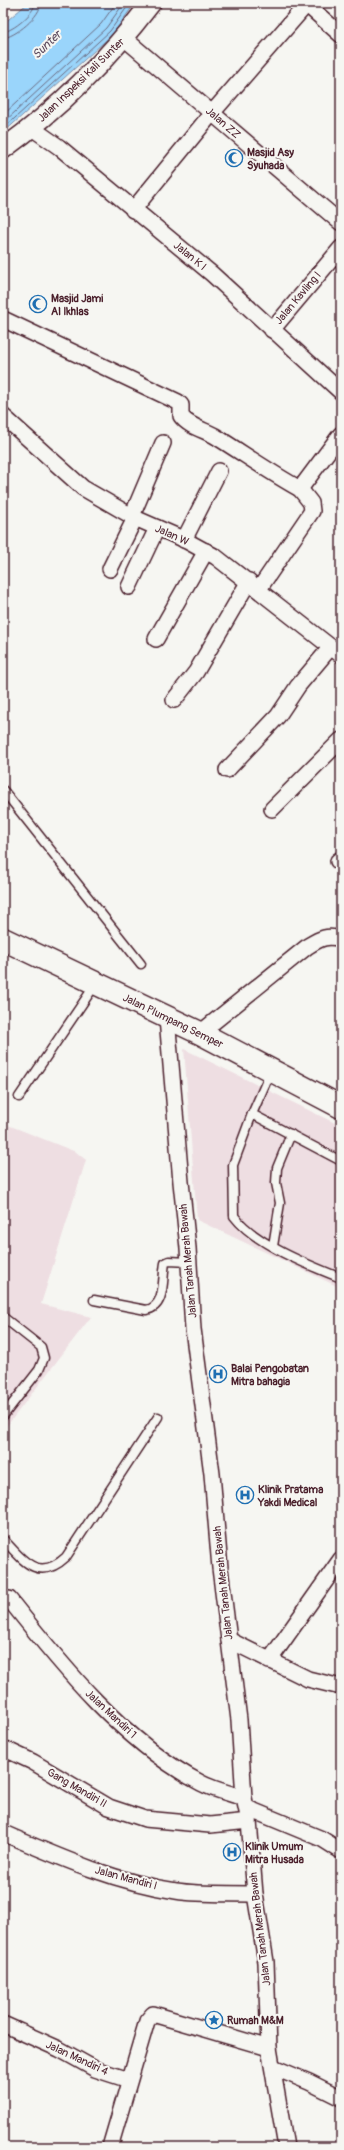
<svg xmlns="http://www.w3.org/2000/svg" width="344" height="2150" viewBox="0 0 344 2150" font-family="Pangolin,sans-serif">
	<rect width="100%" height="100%" fill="#f6f6f2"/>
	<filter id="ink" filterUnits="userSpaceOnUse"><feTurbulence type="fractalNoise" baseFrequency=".025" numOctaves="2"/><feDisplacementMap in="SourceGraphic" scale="8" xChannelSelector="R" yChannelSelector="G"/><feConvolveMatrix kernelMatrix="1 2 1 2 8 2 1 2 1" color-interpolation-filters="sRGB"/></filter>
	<g filter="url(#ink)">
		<g fill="#eedee2">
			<path d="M184,1049L341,1126V1288L197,1220Z"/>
			<path d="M3,1123L76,1152L86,1160L41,1304L91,1317L3,1431Z"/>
		</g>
		<path fill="#9ad5fb" stroke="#7a8ca8" d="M28,3H135L113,34L3,133V24Z"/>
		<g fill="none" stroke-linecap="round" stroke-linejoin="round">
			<g stroke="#6a687e" stroke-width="1">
				<path d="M3,32C13,31 35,13 35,3"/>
				<path d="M3,38C15,37 41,16 41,3"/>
				<path d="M3,115L101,24L116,3"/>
				<path d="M3,123L106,28L124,3"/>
				<path d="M3,129L110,31L130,3"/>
			</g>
			<defs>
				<g id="service">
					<path d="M3,790L141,964"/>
					<path d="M271,1071L252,1114L233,1165L234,1216C255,1244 308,1265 341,1278"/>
					<path d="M19,1097L95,985"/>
					<path d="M252,1114L341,1161"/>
					<path d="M273,1246L280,1203L276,1183L277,1168L291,1134"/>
					<path d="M94,1300L146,1310C166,1307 162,1279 165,1263L169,1261L189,1262"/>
					<path d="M3,1317L41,1347L44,1358L39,1370L3,1416"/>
					<path d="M3,1539C23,1560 38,1583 66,1557L158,1417"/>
				</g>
				<g id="minor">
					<path d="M305,3L341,35"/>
					<path d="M124,38L341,223"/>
					<path d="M32,128L59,147L212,274L341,392"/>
					<path d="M133,210L212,113L306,5"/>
					<path d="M3,319L178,402L181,405V416C188,426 204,430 215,436C244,454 271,473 300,489L341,434"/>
					<path d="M272,330L341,248"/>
					<path d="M3,416L83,488L135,518L183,539L216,557L341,655"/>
					<path d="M132,516L163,443"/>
					<path d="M184,540L219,471"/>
					<path d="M110,569L135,518"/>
					<path d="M129,587L157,528"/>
					<path d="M259,589L312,511L311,503L300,489"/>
					<path d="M156,639L206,551"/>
					<path d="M174,700L196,672L249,581"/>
					<path d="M227,770L278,716L298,686L330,648"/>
					<path d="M272,809L341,740"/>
					<path d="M338,861L341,859"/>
					<path d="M167,1018L181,1182L188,1248L193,1329L212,1474L220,1568L239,1720L244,1798L249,1821L255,1894L266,1962L269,2048L286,2147"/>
					<path d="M200,1033L308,946C321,938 327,935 341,939"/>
					<path d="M3,1599H9C62,1666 124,1743 201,1783C214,1790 230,1793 244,1798"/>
					<path d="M229,1640L308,1679L341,1687"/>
					<path d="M269,1661L341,1559"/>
					<path d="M3,1748L33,1762L109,1807L145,1819L210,1825L249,1821"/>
					<path d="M247,1808L322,1839L341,1851"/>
					<path d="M3,1833C59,1857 115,1882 176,1891C201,1895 230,1893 255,1894"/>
					<path d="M3,2024L59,2049L95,2069L129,2080"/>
					<path d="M273,2067L309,2082L341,2098"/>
					<path d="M110,2147L147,2021L153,2014L269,2048"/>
				</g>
				<path id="tertiary" d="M3,149C60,108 109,58 151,3"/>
				<path id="secondary" d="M3,939L200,1033L341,1107"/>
			</defs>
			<use href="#service" stroke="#4a1f2b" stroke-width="11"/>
			<use href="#minor" stroke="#4a1f2b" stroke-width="18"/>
			<use href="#tertiary" stroke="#4a1f2b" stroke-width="22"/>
			<use href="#secondary" stroke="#4a1f2b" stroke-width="25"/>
			<use href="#service" stroke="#f6f6f2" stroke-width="8"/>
			<use href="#minor" stroke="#f6f6f2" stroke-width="15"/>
			<use href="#tertiary" stroke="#f6f6f2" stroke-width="19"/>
			<use href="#secondary" stroke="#f6f6f2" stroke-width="22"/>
		</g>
	</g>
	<defs>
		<symbol id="mosque-ring" viewBox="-11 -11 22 22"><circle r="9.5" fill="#f6f6f2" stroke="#1f6fb2" stroke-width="1.5"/><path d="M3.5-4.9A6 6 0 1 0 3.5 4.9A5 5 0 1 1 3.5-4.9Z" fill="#1f6fb2"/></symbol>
		<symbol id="hospital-ring" viewBox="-11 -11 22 22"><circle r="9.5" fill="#f6f6f2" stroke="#1f6fb2" stroke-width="1.5"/><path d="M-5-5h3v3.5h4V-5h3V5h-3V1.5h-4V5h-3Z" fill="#1f6fb2"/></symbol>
		<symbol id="sight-ring" viewBox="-11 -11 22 22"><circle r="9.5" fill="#f6f6f2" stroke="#1f6fb2" stroke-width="1.5"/><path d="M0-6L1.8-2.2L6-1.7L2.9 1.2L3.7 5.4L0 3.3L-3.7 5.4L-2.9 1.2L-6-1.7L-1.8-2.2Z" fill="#1f6fb2"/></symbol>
	</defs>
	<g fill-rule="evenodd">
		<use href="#mosque-ring" x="224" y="148" width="20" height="20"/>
		<use href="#mosque-ring" x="28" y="294" width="20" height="20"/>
		<use href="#hospital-ring" x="208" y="1364" width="20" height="20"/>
		<use href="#hospital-ring" x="235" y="1485" width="20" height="20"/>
		<use href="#hospital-ring" x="222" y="1842" width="20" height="20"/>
		<use href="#sight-ring" x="204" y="2010" width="20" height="20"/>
	</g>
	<g text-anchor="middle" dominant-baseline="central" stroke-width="4" stroke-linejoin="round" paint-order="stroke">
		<g font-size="11" fill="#4a1f2b" stroke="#f6f6f2">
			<text transform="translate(81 80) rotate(-44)">Jalan Inspeksi Kali Sunter</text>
			<text transform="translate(223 123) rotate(41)">Jalan ZZ</text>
			<text transform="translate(190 256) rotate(39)">Jalan K I</text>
			<text transform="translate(298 298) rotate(-50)">Jalan Kavling I</text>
			<text transform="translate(172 535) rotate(24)">Jalan W</text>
			<text transform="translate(173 1021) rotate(26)">Jalan Plumpang Semper</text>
			<text transform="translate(188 1261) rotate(-95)">Jalan Tanah Merah Bawah</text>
			<text transform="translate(223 1583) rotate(-96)">Jalan Tanah Merah Bawah</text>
			<text transform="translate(111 1714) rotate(43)">Jalan Mandiri 1</text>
			<text transform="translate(77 1788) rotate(30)">Gang Mandiri II</text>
			<text transform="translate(126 1878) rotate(15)">Jalan Mandiri I</text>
			<text transform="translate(260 1929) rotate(-97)">Jalan Tanah Merah Bawah</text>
			<text transform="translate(77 2058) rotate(25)">Jalan Mandiri 4</text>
		</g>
		<g font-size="11" font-weight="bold" fill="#4a1f2b" stroke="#f6f6f2" text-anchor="start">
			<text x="247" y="152">Masjid Asy<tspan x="247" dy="13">Syuhada</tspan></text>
			<text x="51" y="298">Masjid Jami<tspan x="51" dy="13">Al Ikhlas</tspan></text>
			<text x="231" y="1368">Balai Pengobatan<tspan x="231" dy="13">Mitra bahagia</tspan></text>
			<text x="258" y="1489">Klinik Pratama<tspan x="258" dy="13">Yakdi Medical</tspan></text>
			<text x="245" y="1846">Klinik Umum<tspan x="245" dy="13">Mitra Husada</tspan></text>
			<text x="227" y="2020">Rumah M&amp;M</text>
		</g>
		<g font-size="12" font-style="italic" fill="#5e4c5f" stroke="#f6f6f2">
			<text transform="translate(47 45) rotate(-44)">Sunter</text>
		</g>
	</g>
	<rect width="344" height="2150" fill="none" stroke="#f6f6f2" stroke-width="16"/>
	<rect x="8" y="8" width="328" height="2134" fill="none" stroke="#4a1f2b" stroke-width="1.5" filter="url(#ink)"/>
</svg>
